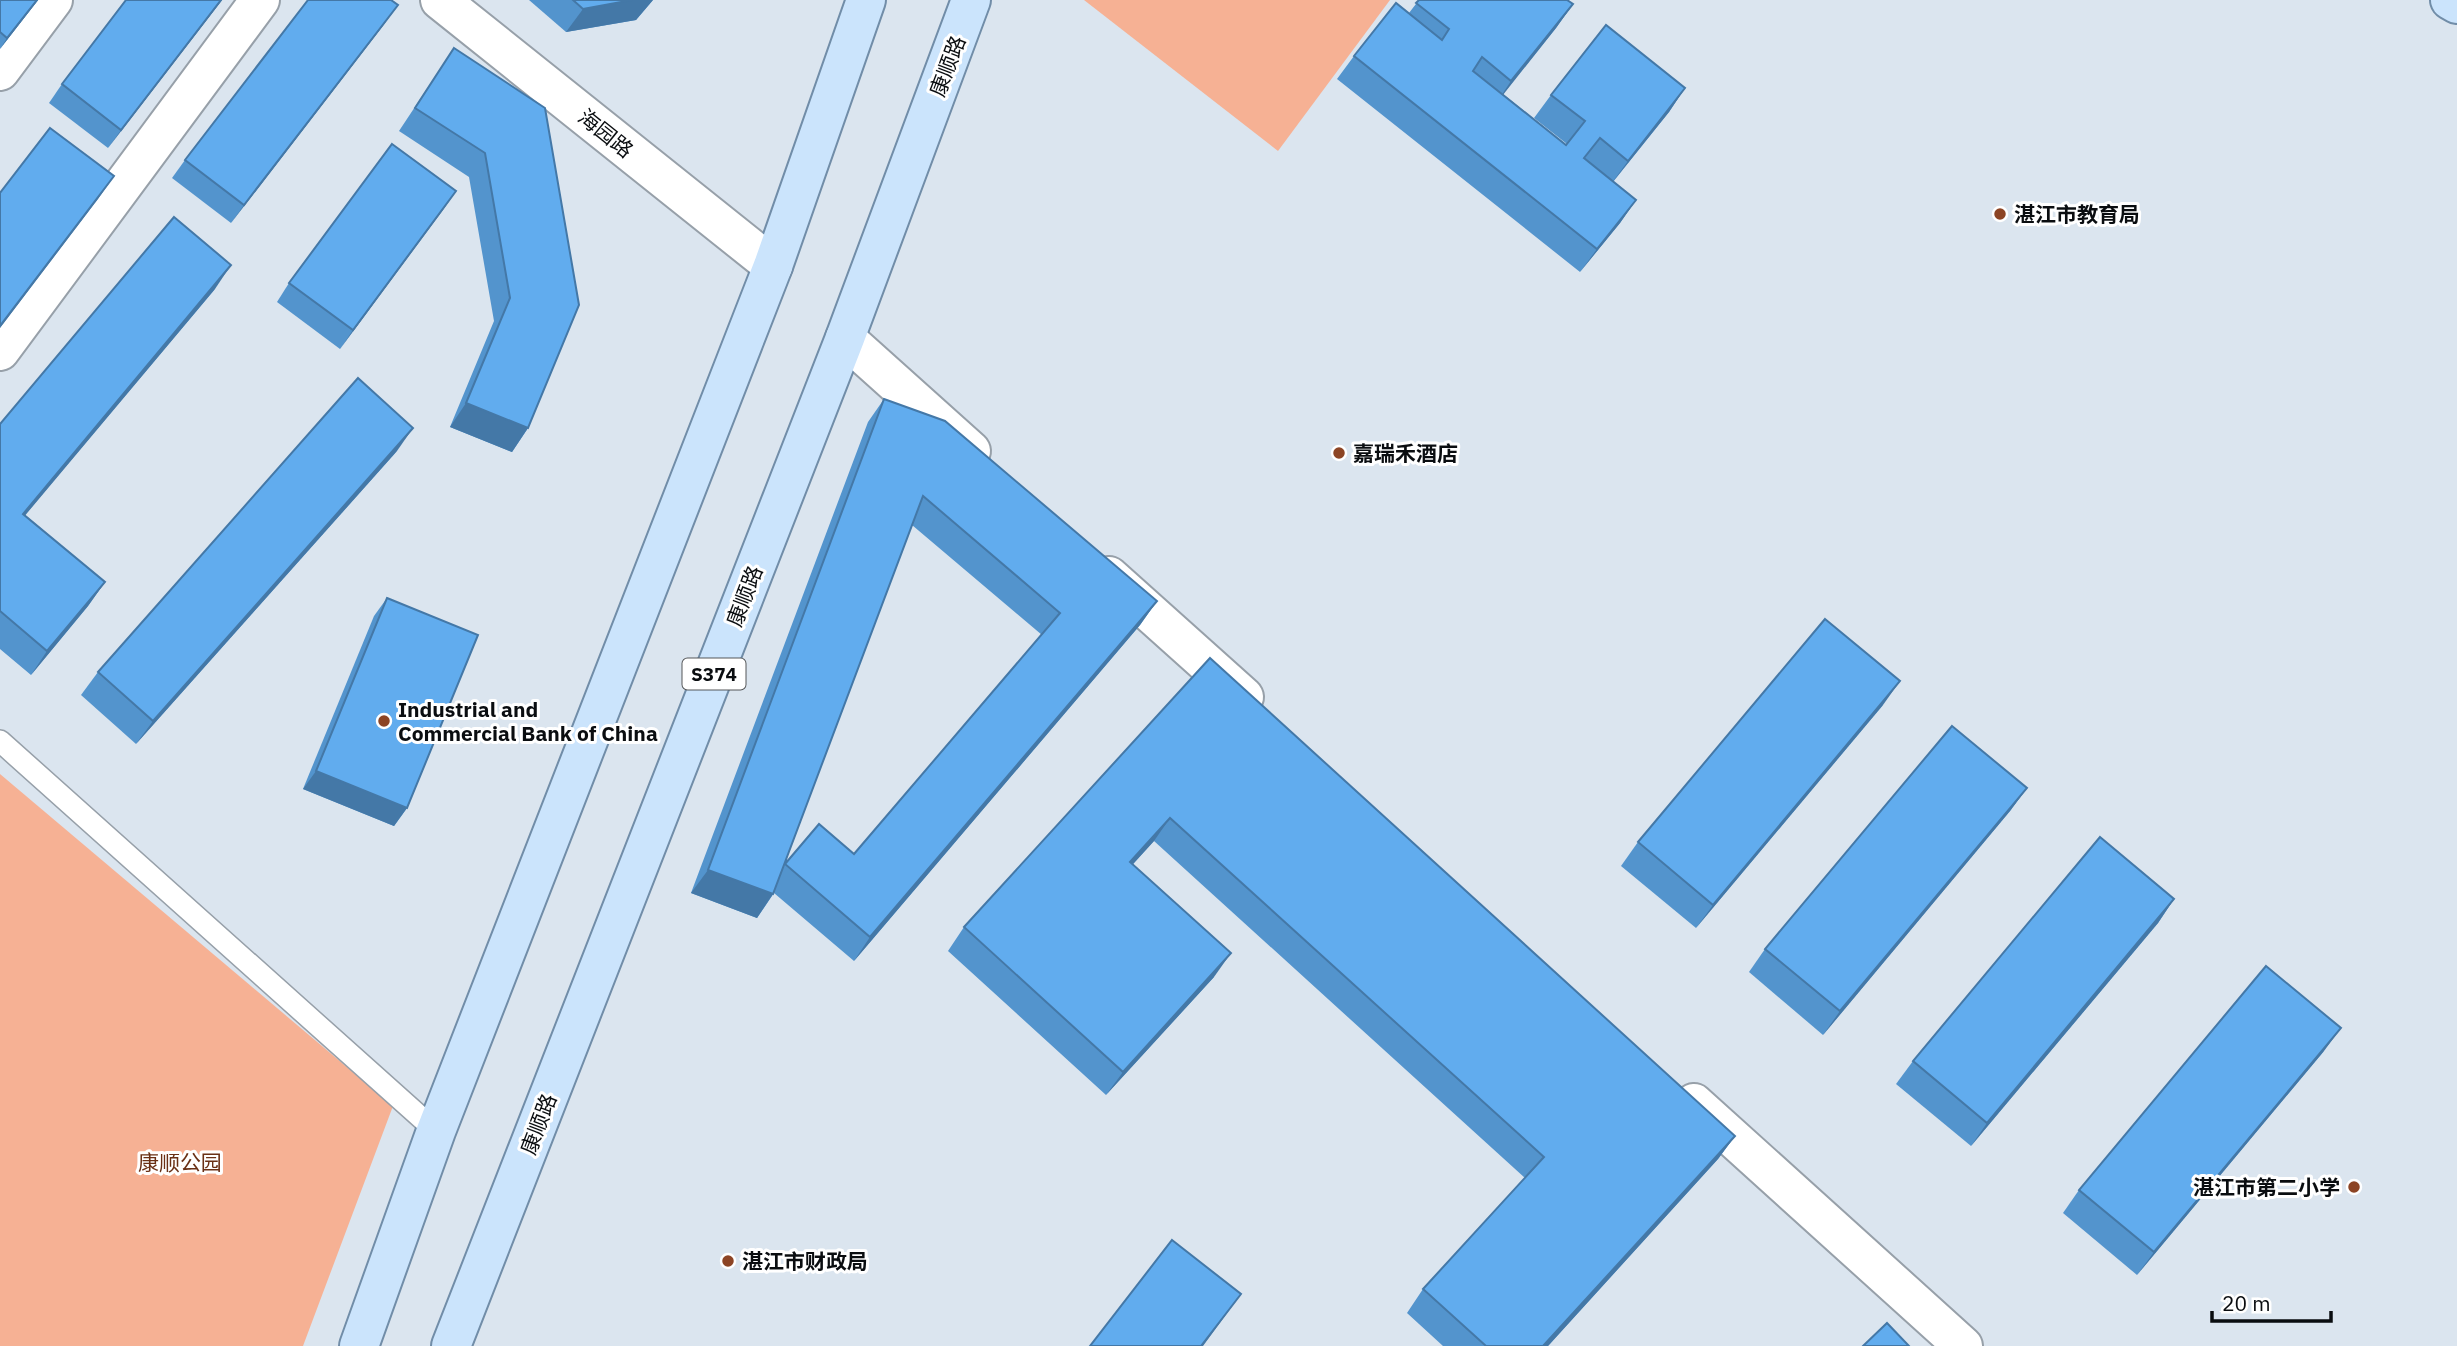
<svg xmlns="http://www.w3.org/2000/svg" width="2457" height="1346" viewBox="0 0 2457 1346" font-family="'IBM Plex Sans','Noto Sans SC',sans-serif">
	<rect width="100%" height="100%" fill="#dbe5ef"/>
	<g fill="#f6b194">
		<path d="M1084,0H1390L1278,151Z"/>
		<path d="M0,774L393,1106L303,1346H0Z"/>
	</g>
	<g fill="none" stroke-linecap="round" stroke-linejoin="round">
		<defs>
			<path id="service" d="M0,741L436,1131"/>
			<g id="minor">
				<path d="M440,0L773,266"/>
				<path d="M0,71L53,0"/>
				<path d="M845,338L971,451"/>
				<path d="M0,351L260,0"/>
				<path d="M1109,576L1244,697"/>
				<path d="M1694,1103L1963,1346"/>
			</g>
			<g id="primary">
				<path d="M2450,0L2457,4"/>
				<path d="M359,1346L436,1131L773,266L866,0"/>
				<path d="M451,1346L845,338L971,0"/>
			</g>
		</defs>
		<use href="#service" stroke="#97a0a9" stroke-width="24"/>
		<use href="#minor" stroke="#97a0a9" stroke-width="42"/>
		<use href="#primary" stroke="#718da8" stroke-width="42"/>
		<use href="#service" stroke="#fff" stroke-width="21"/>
		<use href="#minor" stroke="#fff" stroke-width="38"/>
		<use href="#primary" stroke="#cbe4fc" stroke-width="38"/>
	</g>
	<g fill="#5394cd" fill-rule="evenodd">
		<path d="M0,0H38L0,49Z"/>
		<path d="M222,0L108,148L49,103L62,84Z"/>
		<path d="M529,0H653L636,20L566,32Z"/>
		<path d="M1419,0L1573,4L1556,28L1503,94L1566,145L1567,144L1534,118L1551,95L1685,88L1669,112L1613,182L1636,200L1620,223L1580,272L1337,79L1354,56L1409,13Z"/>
		<path d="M385,23L231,223L172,178L185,160Z"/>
		<path d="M454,48L545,108L528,428L512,452L450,427L494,321L469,177L399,131Z"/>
		<path d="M456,191L340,349L277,302L289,283Z"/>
		<path d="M215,289L25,515L105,582L88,606L31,675L0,649V424Z"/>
		<path d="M884,399L1157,601L1140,625L854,961L774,893L757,918L691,893L868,422ZM912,525L1042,635L854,854L784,865Z"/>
		<path d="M397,451L136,744L81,695L98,672Z"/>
		<path d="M387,598L407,808L394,826L303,789L374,616Z"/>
		<path d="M1210,658L1735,1136L1718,1159L1548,1346H1443L1407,1313L1423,1289L1525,1178L1154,841L1133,864L1214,977L1106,1095L948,951L964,927Z"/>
		<path d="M1883,705L1696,928L1621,866L1638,842Z"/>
		<path d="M2027,788L2010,811L1823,1035L1749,972L1765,949Z"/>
		<path d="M2174,899L2158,923L1971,1146L1896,1084L1913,1061Z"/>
		<path d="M2324,1051L2137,1275L2063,1213L2079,1190Z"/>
	</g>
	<g fill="#4478a7">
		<path d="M37,0H38L0,49L7,38Z"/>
		<path d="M221,0H222L108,148L121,130Z"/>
		<path d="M632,0H653L636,20L566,32L583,9Z"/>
		<path d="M1573,4L1556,28L1495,105L1511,81Z"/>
		<path d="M398,5L385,23L231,223L244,205Z"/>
		<path d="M1685,88L1669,112L1611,184L1628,161Z"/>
		<path d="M114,176L98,199L0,328V326Z"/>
		<path d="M456,191L443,210L340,349L353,330Z"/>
		<path d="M1636,200L1620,223L1580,272L1597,249Z"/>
		<path d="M231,265L215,289L7,537L23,514Z"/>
		<path d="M466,403L528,428L512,452L450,427Z"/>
		<path d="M413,428L397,451L136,744L153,721Z"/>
		<path d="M105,582L88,606L31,675L47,651Z"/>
		<path d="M1157,601L1140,625L854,961L870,937Z"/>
		<path d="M1900,681L1883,705L1696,928L1713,905Z"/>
		<path d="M316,771L407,808L394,826L303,789Z"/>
		<path d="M2027,788L2010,811L1823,1035L1840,1011Z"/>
		<path d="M1170,818L1154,841L1114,885L1130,862Z"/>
		<path d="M708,870L773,894L757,918L691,893Z"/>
		<path d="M2174,899L2158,923L1971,1146L1987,1123Z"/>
		<path d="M1231,953L1214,977L1106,1095L1123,1072Z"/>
		<path d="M2341,1028L2324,1051L2137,1275L2154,1252Z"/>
		<path d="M1735,1136L1718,1159L1548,1346H1543Z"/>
		<path d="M1241,1294L1203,1346H1201Z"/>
	</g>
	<g fill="#61acee" stroke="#4478a7" stroke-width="2">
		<path d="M0,0H37L7,38L0,32Z"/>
		<path d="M126,0H221L121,130L62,84Z"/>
		<path d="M308,0H391L398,5L244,205L185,160Z"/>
		<path d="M573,0H632L583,9Z"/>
		<path d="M1419,0H1567L1573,4L1511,81L1482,57L1473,71L1566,145L1585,121L1551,95L1606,25L1685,88L1628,161L1600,138L1584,158L1636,200L1597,249L1354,56L1396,3L1442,40L1449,29L1416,3Z"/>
		<path d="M454,48L545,108L579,305L528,428L466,403L510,298L485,153L415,108Z"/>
		<path d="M50,128L114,176L0,326V193Z"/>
		<path d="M392,144L456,191L353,330L289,283Z"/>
		<path d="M174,217L231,265L23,514L105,582L47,651L0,611V424Z"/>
		<path d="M358,378L413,428L153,721L98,672Z"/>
		<path d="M884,399L945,421L1157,601L870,937L785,864L819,824L854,854L1060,613L923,496L773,894L708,870Z"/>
		<path d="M387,598L478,635L407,808L316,771Z"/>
		<path d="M1825,619L1900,681L1713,905L1638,842Z"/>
		<path d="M1210,658L1735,1136L1543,1346H1486L1423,1289L1544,1157L1170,818L1130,862L1231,953L1123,1072L964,927Z"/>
		<path d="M1952,726L2027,788L1840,1011L1765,949Z"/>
		<path d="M2100,837L2174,899L1987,1123L1913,1061Z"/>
		<path d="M2266,966L2341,1028L2154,1252L2079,1190Z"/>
		<path d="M1172,1240L1241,1294L1201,1346H1090Z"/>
		<path d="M1887,1323L1909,1346H1863Z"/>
	</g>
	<g fill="#8c4424" stroke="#fff" stroke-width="2.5">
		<circle cx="2000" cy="214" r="7"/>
		<circle cx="1339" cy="453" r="7"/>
		<circle cx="384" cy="721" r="7"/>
		<circle cx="2354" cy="1187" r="7"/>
		<circle cx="728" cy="1261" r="7"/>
	</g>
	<g text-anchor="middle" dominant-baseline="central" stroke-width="6" stroke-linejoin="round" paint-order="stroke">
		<rect fill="#fff" stroke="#545658" stroke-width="2" x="682.5" y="658.5" width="63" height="31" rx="5"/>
		<g font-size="19" font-weight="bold" fill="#0a0d10">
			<text x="714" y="674">S374</text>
		</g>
		<g font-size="21" fill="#0a0d10" stroke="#fff">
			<text transform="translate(947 66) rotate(-69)">康顺路</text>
			<text transform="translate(606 133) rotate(39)">海园路</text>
			<text transform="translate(744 596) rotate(-69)">康顺路</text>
			<text transform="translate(538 1124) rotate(-69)">康顺路</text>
		</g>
		<g font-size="21" font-weight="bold" fill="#0a0d10" stroke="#fff" text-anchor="start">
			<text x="2014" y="214">湛江市教育局</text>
			<text x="1353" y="453">嘉瑞禾酒店</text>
			<text x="398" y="709">Industrial and<tspan x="398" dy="24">Commercial Bank of China</tspan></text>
			<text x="2340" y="1187" text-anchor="end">湛江市第二小学</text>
			<text x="742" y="1261">湛江市财政局</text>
		</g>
		<g font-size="21" fill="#6a3015" stroke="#fff">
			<text x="180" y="1162">康顺公园</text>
		</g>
	</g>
	<path d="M2212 1311v10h119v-10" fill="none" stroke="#0a0d10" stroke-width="3.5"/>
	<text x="2222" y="1311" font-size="21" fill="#0a0d10" stroke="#ffffff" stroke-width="5" paint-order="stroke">20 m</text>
</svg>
